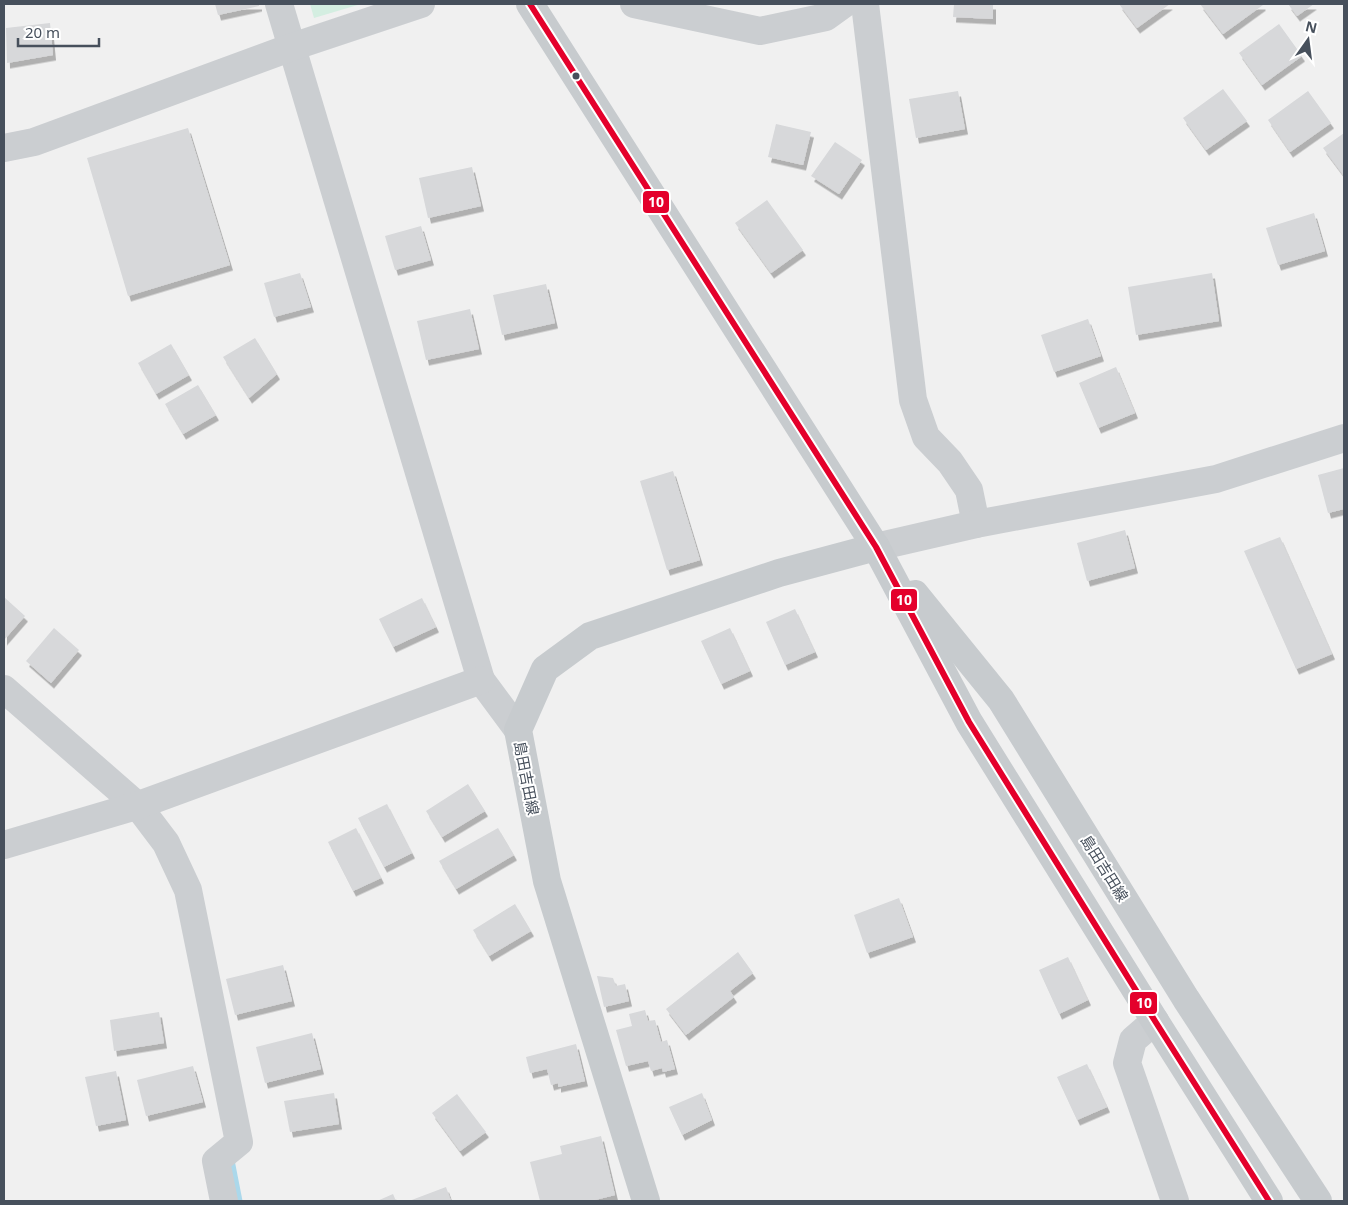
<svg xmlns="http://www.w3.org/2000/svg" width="1348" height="1205" viewBox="0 0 1348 1205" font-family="'Noto Sans','Noto Sans JP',sans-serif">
	<defs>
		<filter id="shadow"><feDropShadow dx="3" dy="5.5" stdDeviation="0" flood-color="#0004"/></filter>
	</defs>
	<rect width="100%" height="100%" fill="#f0f0f0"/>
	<path fill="#d4eee1" d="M310,4H361L314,18Z"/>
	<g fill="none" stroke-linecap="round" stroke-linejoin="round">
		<path stroke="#abd8eb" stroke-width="9" d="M229,1155L238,1201"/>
	</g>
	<g fill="#d7d8da" filter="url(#shadow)">
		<path d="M215,4H259V6L218,15Z"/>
		<path d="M954,4H993V19L953,17Z"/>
		<path d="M1119,4H1170L1137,28Z"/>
		<path d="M1200,4H1262L1263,5L1223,34Z"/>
		<path d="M1288,4H1314L1297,16Z"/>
		<path d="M50,23L53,55L7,63L6,28Z"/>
		<path d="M1279,24L1302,56L1262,85L1239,53Z"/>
		<path d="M1223,89L1247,121L1206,150L1183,118Z"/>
		<path d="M958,91L965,129L916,138L909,99Z"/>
		<path d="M1308,91L1331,123L1290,152L1268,120Z"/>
		<path d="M776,124L811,132L803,165L768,157Z"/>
		<path d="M188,128L230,265L128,296L87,158Z"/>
		<path d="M1344,133V176L1323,148Z"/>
		<path d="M835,142L862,160L839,194L811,176Z"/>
		<path d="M472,167L481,206L428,218L419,178Z"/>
		<path d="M767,200L803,250L771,273L735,223Z"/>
		<path d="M1314,213L1325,251L1278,265L1266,228Z"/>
		<path d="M421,226L431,260L395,270L385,236Z"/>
		<path d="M300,273L311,307L274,317L264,283Z"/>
		<path d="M1212,273L1219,321L1136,335L1128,287Z"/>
		<path d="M546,284L555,323L502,335L493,295Z"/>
		<path d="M470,309L479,349L426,360L417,321Z"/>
		<path d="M1088,319L1101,356L1054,372L1041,335Z"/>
		<path d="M255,338L277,374L249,398L223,357Z"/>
		<path d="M171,344L189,375L156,394L138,363Z"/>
		<path d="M1116,367L1135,413L1098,428L1079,383Z"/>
		<path d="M198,385L216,415L183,434L165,404Z"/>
		<path d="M1344,468V509L1328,513L1318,475Z"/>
		<path d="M673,471L700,560L667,570L640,481Z"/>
		<path d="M1125,530L1135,568L1087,581L1077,543Z"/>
		<path d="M1280,537L1332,654L1296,669L1244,551Z"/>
		<path d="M4,597L25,616L4,640Z"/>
		<path d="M422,598L436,627L393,647L379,619Z"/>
		<path d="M795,609L815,652L785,665L766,622Z"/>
		<path d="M54,628L79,650L51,683L26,661Z"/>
		<path d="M730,628L750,671L721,684L701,641Z"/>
		<path d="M468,784L485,811L442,837L426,811Z"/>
		<path d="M387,804L412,853L384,867L358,818Z"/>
		<path d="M356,828L381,878L353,891L328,842Z"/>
		<path d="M498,828L514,855L456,889L439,861Z"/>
		<path d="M899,898L913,937L867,953L854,915Z"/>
		<path d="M515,904L531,931L489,956L473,930Z"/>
		<path d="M738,952L753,973L730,991L734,997L686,1035L666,1009Z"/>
		<path d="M1068,957L1088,1000L1059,1014L1039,970Z"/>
		<path d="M283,965L292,1001L235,1015L226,979Z"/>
		<path d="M597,976L613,978L616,986L625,984L629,1001L604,1007Z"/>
		<path d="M645,1010L648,1021L655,1020L661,1042L667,1040L675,1069L663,1072L662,1068L651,1071L648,1061L626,1066L616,1030L632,1026L629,1014Z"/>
		<path d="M159,1012L164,1043L114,1051L110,1020Z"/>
		<path d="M312,1033L321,1069L265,1083L256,1047Z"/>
		<path d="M576,1044L585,1081L558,1087V1083L551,1085L547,1069L530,1073L526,1057Z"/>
		<path d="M1087,1064L1107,1107L1077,1120L1057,1077Z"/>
		<path d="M193,1066L203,1102L146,1116L137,1080Z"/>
		<path d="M116,1071L126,1120L96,1126L85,1077Z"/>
		<path d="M334,1093L339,1124L290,1132L284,1101Z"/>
		<path d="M702,1093L712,1120L682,1135L669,1107Z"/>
		<path d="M457,1094L486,1132L460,1151L432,1113Z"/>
		<path d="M601,1136L615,1195L591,1201H540L530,1162L562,1154L560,1146Z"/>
		<path d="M446,1187L451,1201H409Z"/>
		<path d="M393,1194L396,1201H377Z"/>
	</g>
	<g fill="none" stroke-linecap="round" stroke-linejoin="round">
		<g stroke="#cbced1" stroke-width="28">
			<path d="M279,4L481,680L518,730"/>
			<path d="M634,4L760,31L826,17L844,4"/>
			<path d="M865,4L913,400L926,437L950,462L969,490L976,524"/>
			<path d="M4,148L34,142L292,47L421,4"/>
			<path d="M876,547L976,524L1216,479L1344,438"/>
			<path d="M4,689L138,806L166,843L188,890L239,1142L216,1161L224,1201"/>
			<path d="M4,845L136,806L481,680"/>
			<path d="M1155,1021L1133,1040L1127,1063L1175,1201"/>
		</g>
		<g stroke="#c7cbce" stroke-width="28">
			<path d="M530,4L876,547L969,722L1155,1021L1269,1201"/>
			<path d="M915,594L1001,700L1186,999L1318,1201"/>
			<path d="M646,1201L547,881L518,730L545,669L590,636L779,573L876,547"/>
		</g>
		<defs>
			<path id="bus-1" d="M530,4L876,547L969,722L1155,1021L1269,1201"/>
		</defs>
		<use href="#bus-1" stroke="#fff" stroke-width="10"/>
		<use href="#bus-1" stroke="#e4002b" stroke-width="6"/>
	</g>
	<circle fill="#47505c" stroke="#fff" stroke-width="2" cx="576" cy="76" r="4.5"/>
	<g text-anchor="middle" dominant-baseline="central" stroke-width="4" stroke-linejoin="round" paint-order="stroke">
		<g font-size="15" fill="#47505c" stroke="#fff">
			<text transform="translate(527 778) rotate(79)">島田吉田線</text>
			<text transform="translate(1105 868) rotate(58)">島田吉田線</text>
		</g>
	</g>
	<g stroke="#fff" stroke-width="2">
		<rect x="642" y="190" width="28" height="24" rx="5" fill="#e4002b"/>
		<rect x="890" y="588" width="28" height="24" rx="5" fill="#e4002b"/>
		<rect x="1129" y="991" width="29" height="24" rx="5" fill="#e4002b"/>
	</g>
	<g font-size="14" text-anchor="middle" font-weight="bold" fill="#fff">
		<text x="656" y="207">10</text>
		<text x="904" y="605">10</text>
		<text x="1144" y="1008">10</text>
	</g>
	<rect width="1348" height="1205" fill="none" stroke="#47505c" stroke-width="10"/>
	<g transform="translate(1308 40) rotate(14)" stroke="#ffffff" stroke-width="4" paint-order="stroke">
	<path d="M0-4L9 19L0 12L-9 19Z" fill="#47505c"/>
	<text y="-8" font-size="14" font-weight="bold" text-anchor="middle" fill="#47505c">N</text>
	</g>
	<path d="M18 38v8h81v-8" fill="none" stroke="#47505c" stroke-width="2.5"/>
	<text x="25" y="38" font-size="15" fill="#47505c" stroke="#ffffff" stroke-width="4" paint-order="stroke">20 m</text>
</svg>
